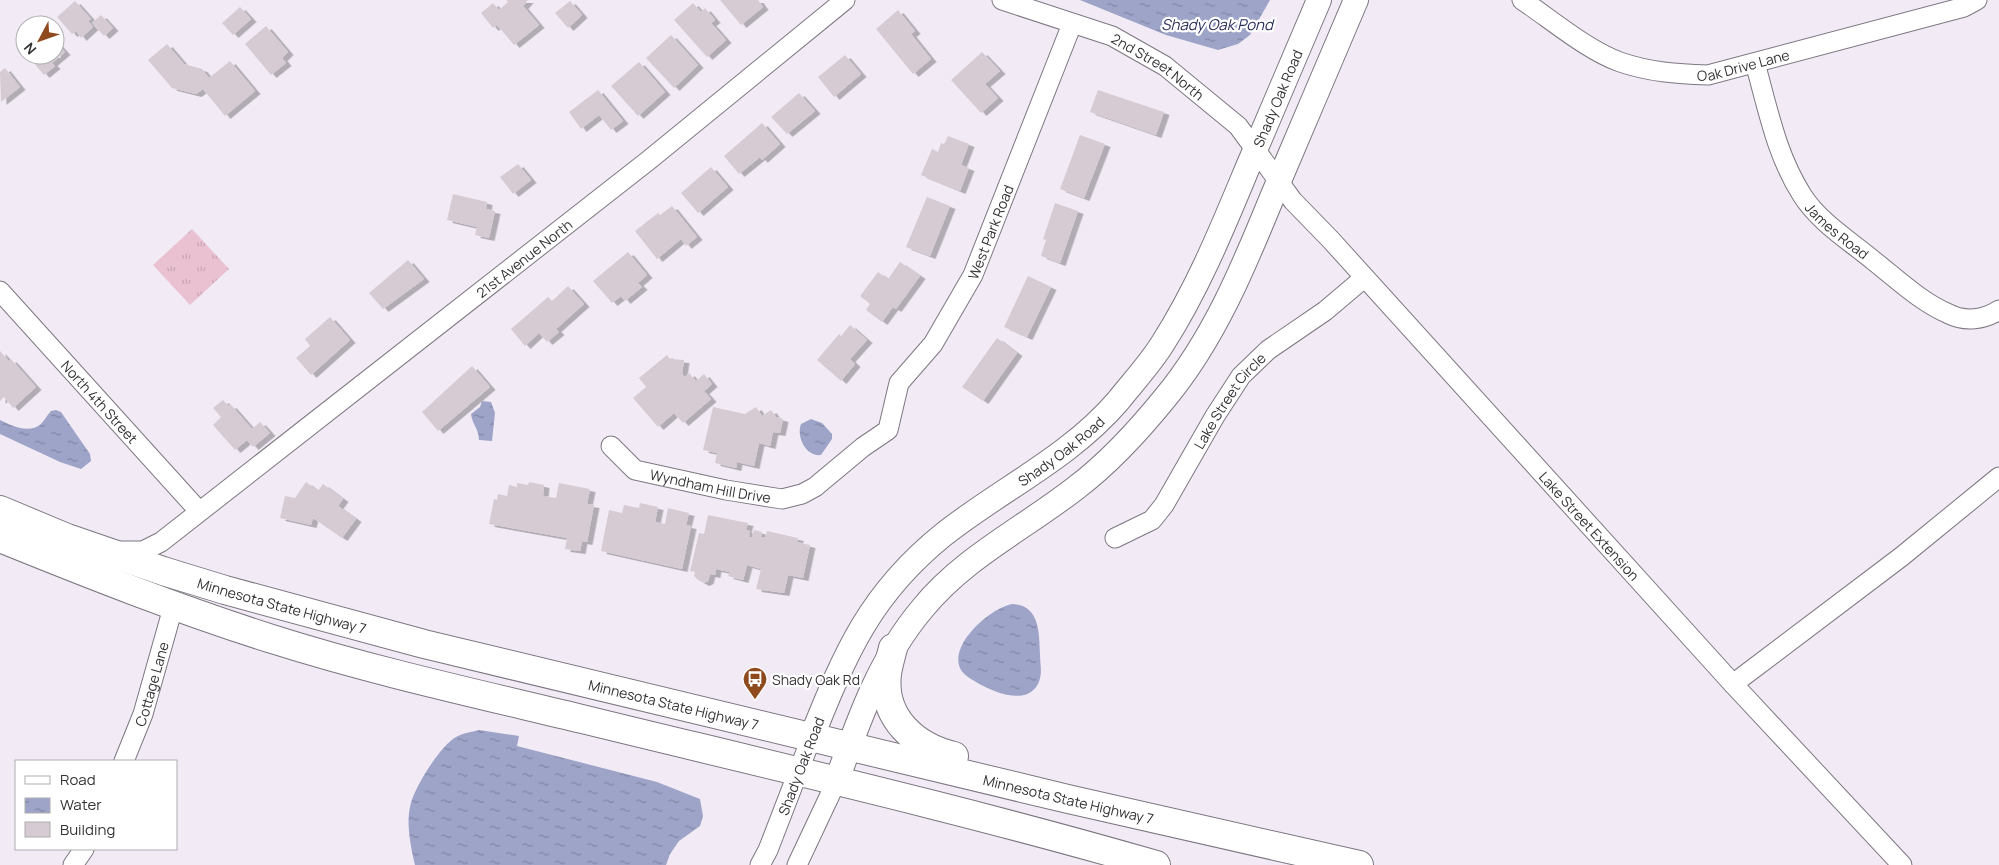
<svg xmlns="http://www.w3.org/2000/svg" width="1999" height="865" viewBox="0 0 1999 865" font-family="Manrope,sans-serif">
	<defs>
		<pattern id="park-tufts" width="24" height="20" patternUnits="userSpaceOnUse" patternTransform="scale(1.25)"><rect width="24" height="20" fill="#eac1d1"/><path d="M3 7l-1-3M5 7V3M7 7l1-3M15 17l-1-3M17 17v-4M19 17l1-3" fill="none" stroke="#c9a6b4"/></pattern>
		<pattern id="water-ripples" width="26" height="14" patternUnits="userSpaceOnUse" patternTransform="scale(1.25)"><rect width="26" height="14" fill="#9da4c8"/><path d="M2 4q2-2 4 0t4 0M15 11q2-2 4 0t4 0" fill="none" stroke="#8186a3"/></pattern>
		<filter id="shadow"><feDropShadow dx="5.5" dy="3" stdDeviation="0" flood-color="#0004"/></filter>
	</defs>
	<rect width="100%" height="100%" fill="#f2ebf6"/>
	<path fill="url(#park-tufts)" d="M192,229L229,269L190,305L153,265Z"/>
	<g fill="url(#water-ripples)">
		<path d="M1080,0H1270L1250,35L1238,44L1218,50L1166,35Z"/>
		<path d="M482,401L491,402L495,413L492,441L479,440C479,429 472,424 471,414L480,407Z"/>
		<path d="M56,410L61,412L90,454L91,461L81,469L60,462L0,434V420C12,426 29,434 41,424C45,420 47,415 51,411Z"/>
		<path d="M811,419L822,423L832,434V439L821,455C806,457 796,437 801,424Z"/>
		<path d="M1012,604C1040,605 1039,633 1040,654C1040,664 1043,674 1038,684C1026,707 991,691 976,682C971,679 964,675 961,670C947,646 990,608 1012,604Z"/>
		<path d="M479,730L519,736L517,746L657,782L700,799L703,816L700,826L679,841L670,854L666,865H415C411,848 406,825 410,807C413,789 440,746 456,737C463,733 472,732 479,730Z"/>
	</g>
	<g fill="#d6cbd3" filter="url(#shadow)">
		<path d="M506,0H528L523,6L539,25L514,45L497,25L493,28L481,13L493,3L499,10L508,2Z"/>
		<path d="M720,0H758L763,7L741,25Z"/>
		<path d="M75,1L91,19L88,21L93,27L81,38L76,31L72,34L57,17Z"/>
		<path d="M570,1L582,15L568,28L555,13Z"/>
		<path d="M693,3L701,12L705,8L715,20L711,23L726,40L707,57L674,20Z"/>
		<path d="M240,7L251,19L233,35L222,23Z"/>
		<path d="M898,10L915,31L911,34L931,59L913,74L876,29Z"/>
		<path d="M101,15L113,28L104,36L92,23Z"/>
		<path d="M266,26L288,52L282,58L286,63L271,75L245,44Z"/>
		<path d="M671,35L698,65L674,88L646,58Z"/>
		<path d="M55,41L65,52L52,63L55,66L44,75L27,55H55Z"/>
		<path d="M167,44L184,64L202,69L209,78L230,61L255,91L225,116L203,89L196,94L172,88L148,60Z"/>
		<path d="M982,52L1000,71L985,84L998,98L981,113L951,80Z"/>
		<path d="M845,55L861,74L834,97L818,77Z"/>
		<path d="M639,62L665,92L638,116L611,86Z"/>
		<path d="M5,68L20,87L1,102L0,72Z"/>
		<path d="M598,90L623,121L611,130L599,115L581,129L569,112Z"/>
		<path d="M1098,90L1164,112L1156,135L1090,112Z"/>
		<path d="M799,93L815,111L787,134L771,117Z"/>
		<path d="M762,123L780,144L762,160L760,157L739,174L724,156Z"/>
		<path d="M1080,135L1105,144L1084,198L1060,189Z"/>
		<path d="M948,136L969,144L961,165L969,168L960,191L921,175L932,149L938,152L941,143L944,144Z"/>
		<path d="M518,164L531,180L513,194L500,177Z"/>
		<path d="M711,167L728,187L698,213L681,193Z"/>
		<path d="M453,194L487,202L486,209L495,211L489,238L475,235L477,227L447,220Z"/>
		<path d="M927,197L950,206L930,256L906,247Z"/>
		<path d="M1055,203L1078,211L1060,263L1041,256L1046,240L1043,239Z"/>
		<path d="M672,206L697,237L686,246L681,239L657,259L635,231L658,213L660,215Z"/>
		<path d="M628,252L647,275L638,283L642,287L625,301L621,296L612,303L593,281Z"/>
		<path d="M408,260L424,279L383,309L369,293Z"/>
		<path d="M900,262L920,276L896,309L893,307L882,322L866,310L870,304L860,296L878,272L888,279Z"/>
		<path d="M1028,276L1051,287L1027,337L1004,327Z"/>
		<path d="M568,286L584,304L556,329L559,332L547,342L539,333L525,346L511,329L548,297L552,301Z"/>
		<path d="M330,317L350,340L311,375L296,358L310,346L305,339Z"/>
		<path d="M850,325L867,340L850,359L855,364L841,381L817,360L839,334L841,336Z"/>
		<path d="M997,338L1017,353L983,401L962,387Z"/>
		<path d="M0,351L9,361L11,359L36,387L13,408L4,397L0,401Z"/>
		<path d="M667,355L670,359L684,360L682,374L685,377L689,373L696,381L704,374L712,384L704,391L711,399L683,423L674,413L658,427L633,398L646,387L639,378Z"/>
		<path d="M472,366L490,387L438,431L422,412Z"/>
		<path d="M223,400L229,406L231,405L252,429L260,422L270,433L253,447L247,440L235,450L213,425L221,417L213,408Z"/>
		<path d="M713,407L745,414L756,407L762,416L771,410L776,417L783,419L780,433L773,432L770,446L759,443L754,466L737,462L736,468L715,463L717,453L703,450Z"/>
		<path d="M306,482L318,491L323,484L343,499L338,506L356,519L342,538L313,518L311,525L280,518L285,496L295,498Z"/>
		<path d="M529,482L544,485L543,496L556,498L559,483L590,489L587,504L594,505L587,542L582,541L580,551L565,549L567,538L489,524L494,499L497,500L498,494L507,496L509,485L517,487V483L528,485Z"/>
		<path d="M640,503L658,507L655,522L665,524L668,508L689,513L686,525L691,526L682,569L601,551L609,510L622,513L624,505L639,508Z"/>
		<path d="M708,515L748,523L746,530L750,531L749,537H752L754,530L762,532L761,537L765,538L767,531L798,538L797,542L810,545L803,578L788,575L784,593L756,589L761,569L747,565L743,580L728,576L730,572L716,569L715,575L710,574L708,581L704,583L698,580L694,576L695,572L690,571L699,533L704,534Z"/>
	</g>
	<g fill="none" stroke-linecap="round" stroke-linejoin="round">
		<defs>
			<g id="minor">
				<path id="s1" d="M1002,0L1112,36L1165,66L1238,126L1293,201L1330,239L1733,684L1902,865"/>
				<path id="s2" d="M1522,0C1552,20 1587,50 1620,62C1649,72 1677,74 1708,75L1964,7L1977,0"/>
				<path id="s3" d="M1755,63C1768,109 1776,154 1802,195C1819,222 1850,241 1874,261C1898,280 1921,302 1949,314C1965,322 1984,320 1999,310"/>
				<path id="s4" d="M0,291L199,511"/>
				<path id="s5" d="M611,446L635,470L726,490L782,499L802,494L815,487L863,447L888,430L899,383L933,344L973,275L1072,24"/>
				<path id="s6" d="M1115,538L1152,520L1164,505L1215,416L1241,376L1268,350L1325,311L1364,278"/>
				<path id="s7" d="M120,551H143L161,542L649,160L845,0"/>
				<path d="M1733,684L1901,557L1999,477"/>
				<path id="s8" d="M124,761L143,714L174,604"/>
				<path d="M73,865L84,849"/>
				<path d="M760,865L768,850L812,736"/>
				<path d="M797,865L837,780"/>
			</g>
			<g id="major">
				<path id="s9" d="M812,736C846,652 870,594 943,535C1001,489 1069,458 1118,401C1133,382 1150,364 1163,343C1198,288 1222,229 1247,169C1271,113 1295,56 1319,0"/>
				<path d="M837,780C859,719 880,659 922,609C964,557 1025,528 1077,487C1110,462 1139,430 1165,398C1214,339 1244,266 1273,195C1301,130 1328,65 1356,0"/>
			</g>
			<g id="highway">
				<path id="s10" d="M0,510L67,538L163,571L225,590L424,644L1068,799L1359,865"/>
				<path d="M0,538C89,574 180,610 272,639C373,671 478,694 582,719C774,766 966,810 1156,865"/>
				<path d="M893,648C891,656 888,666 887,674C882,718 915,747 954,756"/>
			</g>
		</defs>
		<use href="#minor" stroke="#7d7780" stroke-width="21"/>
		<use href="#major" stroke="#7d7780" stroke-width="26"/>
		<use href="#highway" stroke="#7d7780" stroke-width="30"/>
		<use href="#minor" stroke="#fff" stroke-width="19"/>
		<use href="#major" stroke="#fff" stroke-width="24"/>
		<use href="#highway" stroke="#fff" stroke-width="28"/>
	</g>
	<defs>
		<symbol id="bus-pin" viewBox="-11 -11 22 30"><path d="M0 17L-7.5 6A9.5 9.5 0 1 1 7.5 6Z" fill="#8e4a1d" stroke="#fff"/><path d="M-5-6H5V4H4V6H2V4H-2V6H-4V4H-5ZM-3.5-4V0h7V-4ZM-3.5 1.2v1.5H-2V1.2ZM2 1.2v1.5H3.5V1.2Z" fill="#fff"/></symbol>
	</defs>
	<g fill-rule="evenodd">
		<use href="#bus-pin" x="741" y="665" width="28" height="38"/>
	</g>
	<g text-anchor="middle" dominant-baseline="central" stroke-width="4.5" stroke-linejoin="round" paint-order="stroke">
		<g font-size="14" fill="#353236" stroke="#fff">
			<text stroke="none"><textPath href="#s2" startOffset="242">Oak Drive Lane</textPath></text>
			<text stroke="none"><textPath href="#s1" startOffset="171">2nd Street North</textPath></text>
			<text stroke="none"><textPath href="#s9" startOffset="808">Shady Oak Road</textPath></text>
			<text stroke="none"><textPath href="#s3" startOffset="191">James Road</textPath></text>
			<text stroke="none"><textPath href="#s5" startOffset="538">West Park Road</textPath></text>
			<text stroke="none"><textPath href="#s7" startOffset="504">21st Avenue North</textPath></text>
			<text stroke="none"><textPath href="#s4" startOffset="149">North 4th Street</textPath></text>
			<text stroke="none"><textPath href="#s6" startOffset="184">Lake Street Circle</textPath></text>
			<text stroke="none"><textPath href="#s9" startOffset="388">Shady Oak Road</textPath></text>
			<text stroke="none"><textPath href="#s5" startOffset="111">Wyndham Hill Drive</textPath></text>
			<text stroke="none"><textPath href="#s1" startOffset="804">Lake Street Extension</textPath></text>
			<text stroke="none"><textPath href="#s10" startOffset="298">Minnesota State Highway 7</textPath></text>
			<text stroke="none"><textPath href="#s8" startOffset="82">Cottage Lane</textPath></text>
			<text stroke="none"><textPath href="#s10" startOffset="702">Minnesota State Highway 7</textPath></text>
			<text transform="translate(801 766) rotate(-69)">Shady Oak Road</text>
			<text stroke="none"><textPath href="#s10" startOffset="1108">Minnesota State Highway 7</textPath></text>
		</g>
		<g font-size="14" fill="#353236" stroke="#fff" text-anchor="start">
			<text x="772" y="679">Shady Oak Rd</text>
		</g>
		<g font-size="15" font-style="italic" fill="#2a2e5d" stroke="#fff">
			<text x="1217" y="24">Shady Oak Pond</text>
		</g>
	</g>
	<rect x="15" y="760" width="162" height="90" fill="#ffffff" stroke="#aeadaf"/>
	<rect x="25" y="776" width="25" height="8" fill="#ffffff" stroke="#aeadaf"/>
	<text x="60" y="785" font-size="15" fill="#353236">Road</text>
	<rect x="25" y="798" width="25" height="15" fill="url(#water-ripples)" stroke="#aeadaf"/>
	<text x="60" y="810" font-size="15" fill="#353236">Water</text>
	<rect x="25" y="822" width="25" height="15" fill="#d6cbd3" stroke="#aeadaf"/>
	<text x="60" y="835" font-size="15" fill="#353236">Building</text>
	<g transform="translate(40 40) rotate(229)"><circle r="24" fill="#ffffff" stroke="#aeadaf"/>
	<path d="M0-4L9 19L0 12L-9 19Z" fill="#8e4a1d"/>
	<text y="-8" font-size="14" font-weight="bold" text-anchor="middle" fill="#353236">N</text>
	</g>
</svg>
